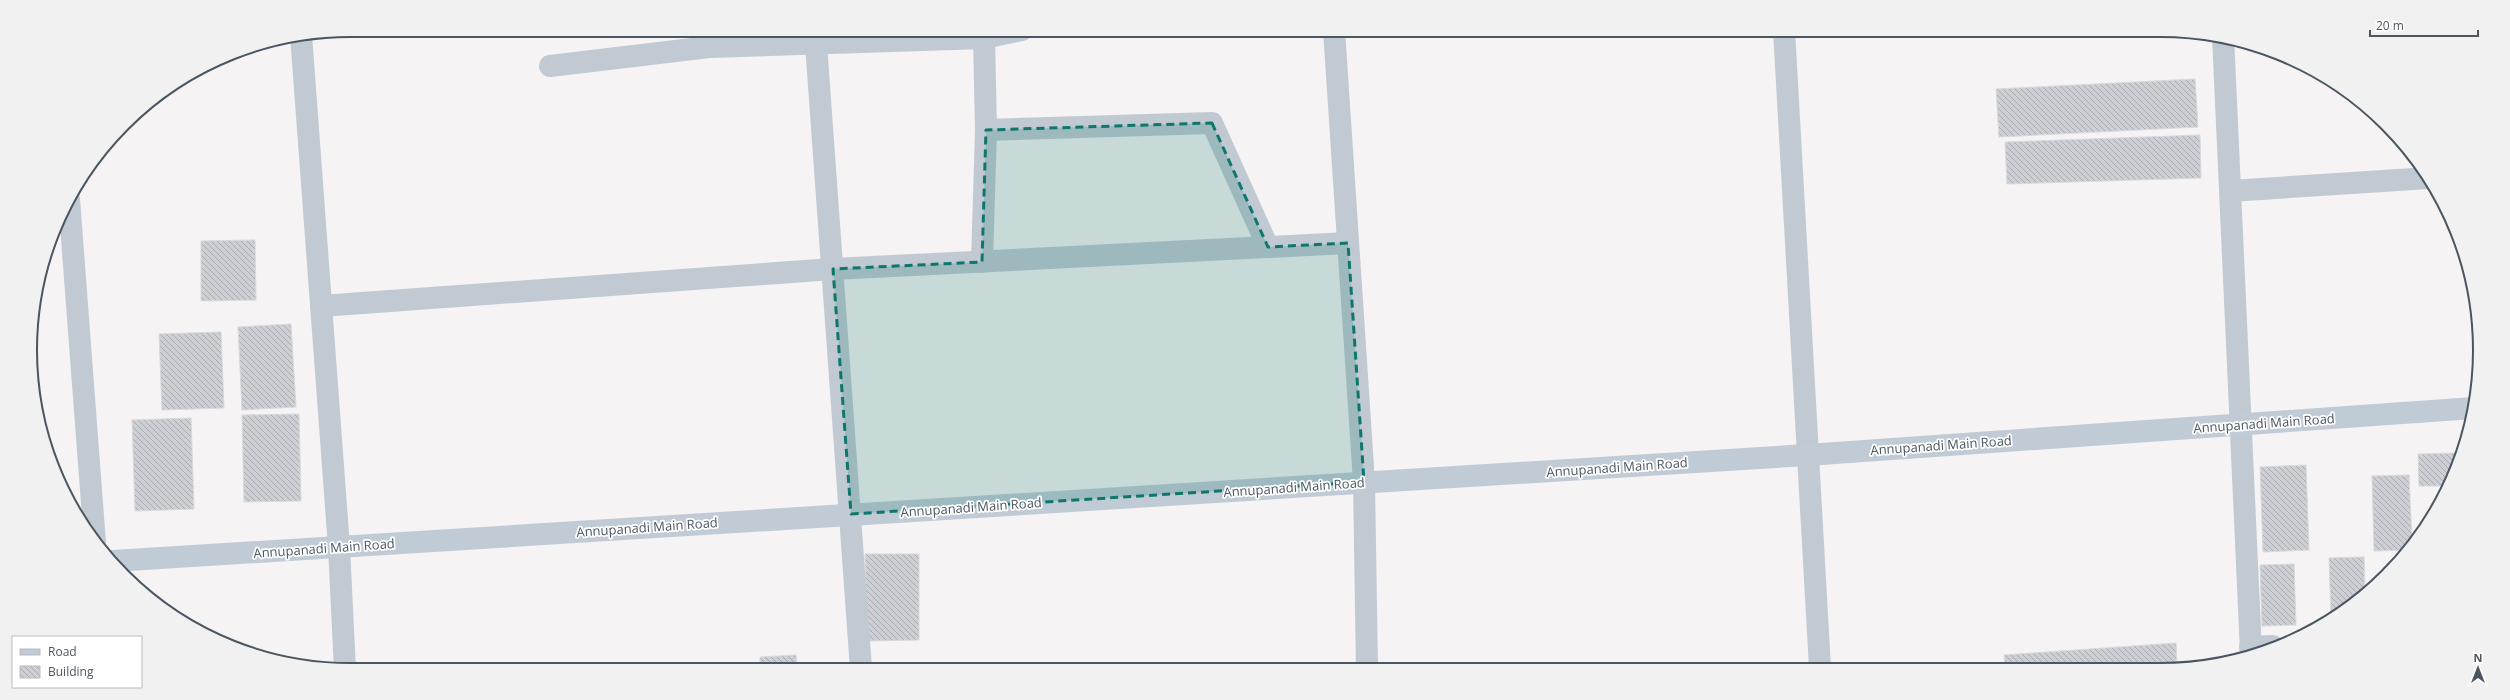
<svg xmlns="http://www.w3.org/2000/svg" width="2510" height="700" viewBox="0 0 2510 700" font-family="'Open Sans',sans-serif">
	<defs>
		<pattern id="building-back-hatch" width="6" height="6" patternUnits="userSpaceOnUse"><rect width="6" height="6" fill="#cdcfd5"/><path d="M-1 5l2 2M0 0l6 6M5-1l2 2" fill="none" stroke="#a8abb0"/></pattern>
	</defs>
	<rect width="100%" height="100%" fill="#f5f3f3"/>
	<g fill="url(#building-back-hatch)" stroke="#d7d9de">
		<path d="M2195,79L2198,127L1999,137L1996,89Z"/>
		<path d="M2200,135L2201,178L2007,184L2005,142Z"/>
		<path d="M255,240L256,300L201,301V241Z"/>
		<path d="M291,324L296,407L242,410L238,327Z"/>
		<path d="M221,332L224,408L162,410L159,334Z"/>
		<path d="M299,414L301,501L244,502L242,415Z"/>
		<path d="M191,418L194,509L135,511L132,420Z"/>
		<path d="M2457,453V463L2449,486H2419L2418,454Z"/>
		<path d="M2306,465L2309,550L2263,552L2260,467Z"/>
		<path d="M2409,475L2412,541L2405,550L2374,551L2372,476Z"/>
		<path d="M865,554H919V640L866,641Z"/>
		<path d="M2364,557L2365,592L2331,616L2329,558Z"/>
		<path d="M2294,564L2296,625L2262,626L2260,565Z"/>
		<path d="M2176,643L2177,667L2005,668L2004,655Z"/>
		<path d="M796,655L797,669H760V657Z"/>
	</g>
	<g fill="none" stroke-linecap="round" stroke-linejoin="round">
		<g stroke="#c1cad2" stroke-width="22">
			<path d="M815,30L861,669"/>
			<path d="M1334,30L1364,482L1367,669"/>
			<path d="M1784,30L1820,668"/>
			<path d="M301,35L339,547L345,670"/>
			<path d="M2223,36L2251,652"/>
			<path d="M984,38L986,130"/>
			<path d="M550,66L709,47L984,38L1022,30"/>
			<path d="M2230,191L2429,178"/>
			<path d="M69,199L95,543"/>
			<path d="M982,262L986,130L1212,123L1268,247"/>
			<path d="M321,306L833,269L1348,243"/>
			<path d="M2250,647L2273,646"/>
		</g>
		<path stroke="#c1cbd6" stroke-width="22" d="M113,561L1807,455L2474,408"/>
	</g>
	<path fill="#0f766e" fill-opacity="0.2" stroke="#0f766e" stroke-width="3" stroke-dasharray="8 5" stroke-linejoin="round" d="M1212,123L1268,247L1348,243L1364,482L851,514L833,269L982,262L986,130Z"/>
	<g text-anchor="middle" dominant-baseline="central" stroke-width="3.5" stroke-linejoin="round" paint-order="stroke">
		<g font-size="13" fill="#4a5661" stroke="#fff">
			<text transform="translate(2264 423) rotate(-4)">Annupanadi Main Road</text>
			<text transform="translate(1941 445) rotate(-4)">Annupanadi Main Road</text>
			<text transform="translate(1617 467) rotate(-4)">Annupanadi Main Road</text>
			<text transform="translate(1294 487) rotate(-4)">Annupanadi Main Road</text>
			<text transform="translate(971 507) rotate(-4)">Annupanadi Main Road</text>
			<text transform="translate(647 527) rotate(-4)">Annupanadi Main Road</text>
			<text transform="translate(324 548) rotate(-4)">Annupanadi Main Road</text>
		</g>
	</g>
	<path d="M0 0H2510V700H0ZM350 37H2160A313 313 0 0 1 2473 350V350A313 313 0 0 1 2160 663H350A313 313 0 0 1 37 350V350A313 313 0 0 1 350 37Z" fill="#f1f1f2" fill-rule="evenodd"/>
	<path fill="none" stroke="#4a5661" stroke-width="2" d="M350 37H2160A313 313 0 0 1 2473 350V350A313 313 0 0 1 2160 663H350A313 313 0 0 1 37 350V350A313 313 0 0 1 350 37Z"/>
	<rect x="12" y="636" width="130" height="52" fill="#ffffff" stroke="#b7bbc0"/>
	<rect x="20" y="649" width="20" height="6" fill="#c1cbd6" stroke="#b7bbc0"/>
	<text x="48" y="656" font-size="12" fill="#4a5661">Road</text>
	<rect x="20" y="666" width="20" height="12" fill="url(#building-back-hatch)" stroke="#b7bbc0"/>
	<text x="48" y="676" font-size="12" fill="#4a5661">Building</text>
	<g transform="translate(2478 668)" stroke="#ffffff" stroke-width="3" paint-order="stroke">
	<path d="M0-3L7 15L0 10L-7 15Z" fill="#4a5661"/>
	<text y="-6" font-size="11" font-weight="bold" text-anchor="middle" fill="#4a5661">N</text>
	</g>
	<path d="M2370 30v6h108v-6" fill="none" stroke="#4a5661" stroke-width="2"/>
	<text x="2376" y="30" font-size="12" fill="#4a5661" stroke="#ffffff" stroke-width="3" paint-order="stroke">20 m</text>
</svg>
